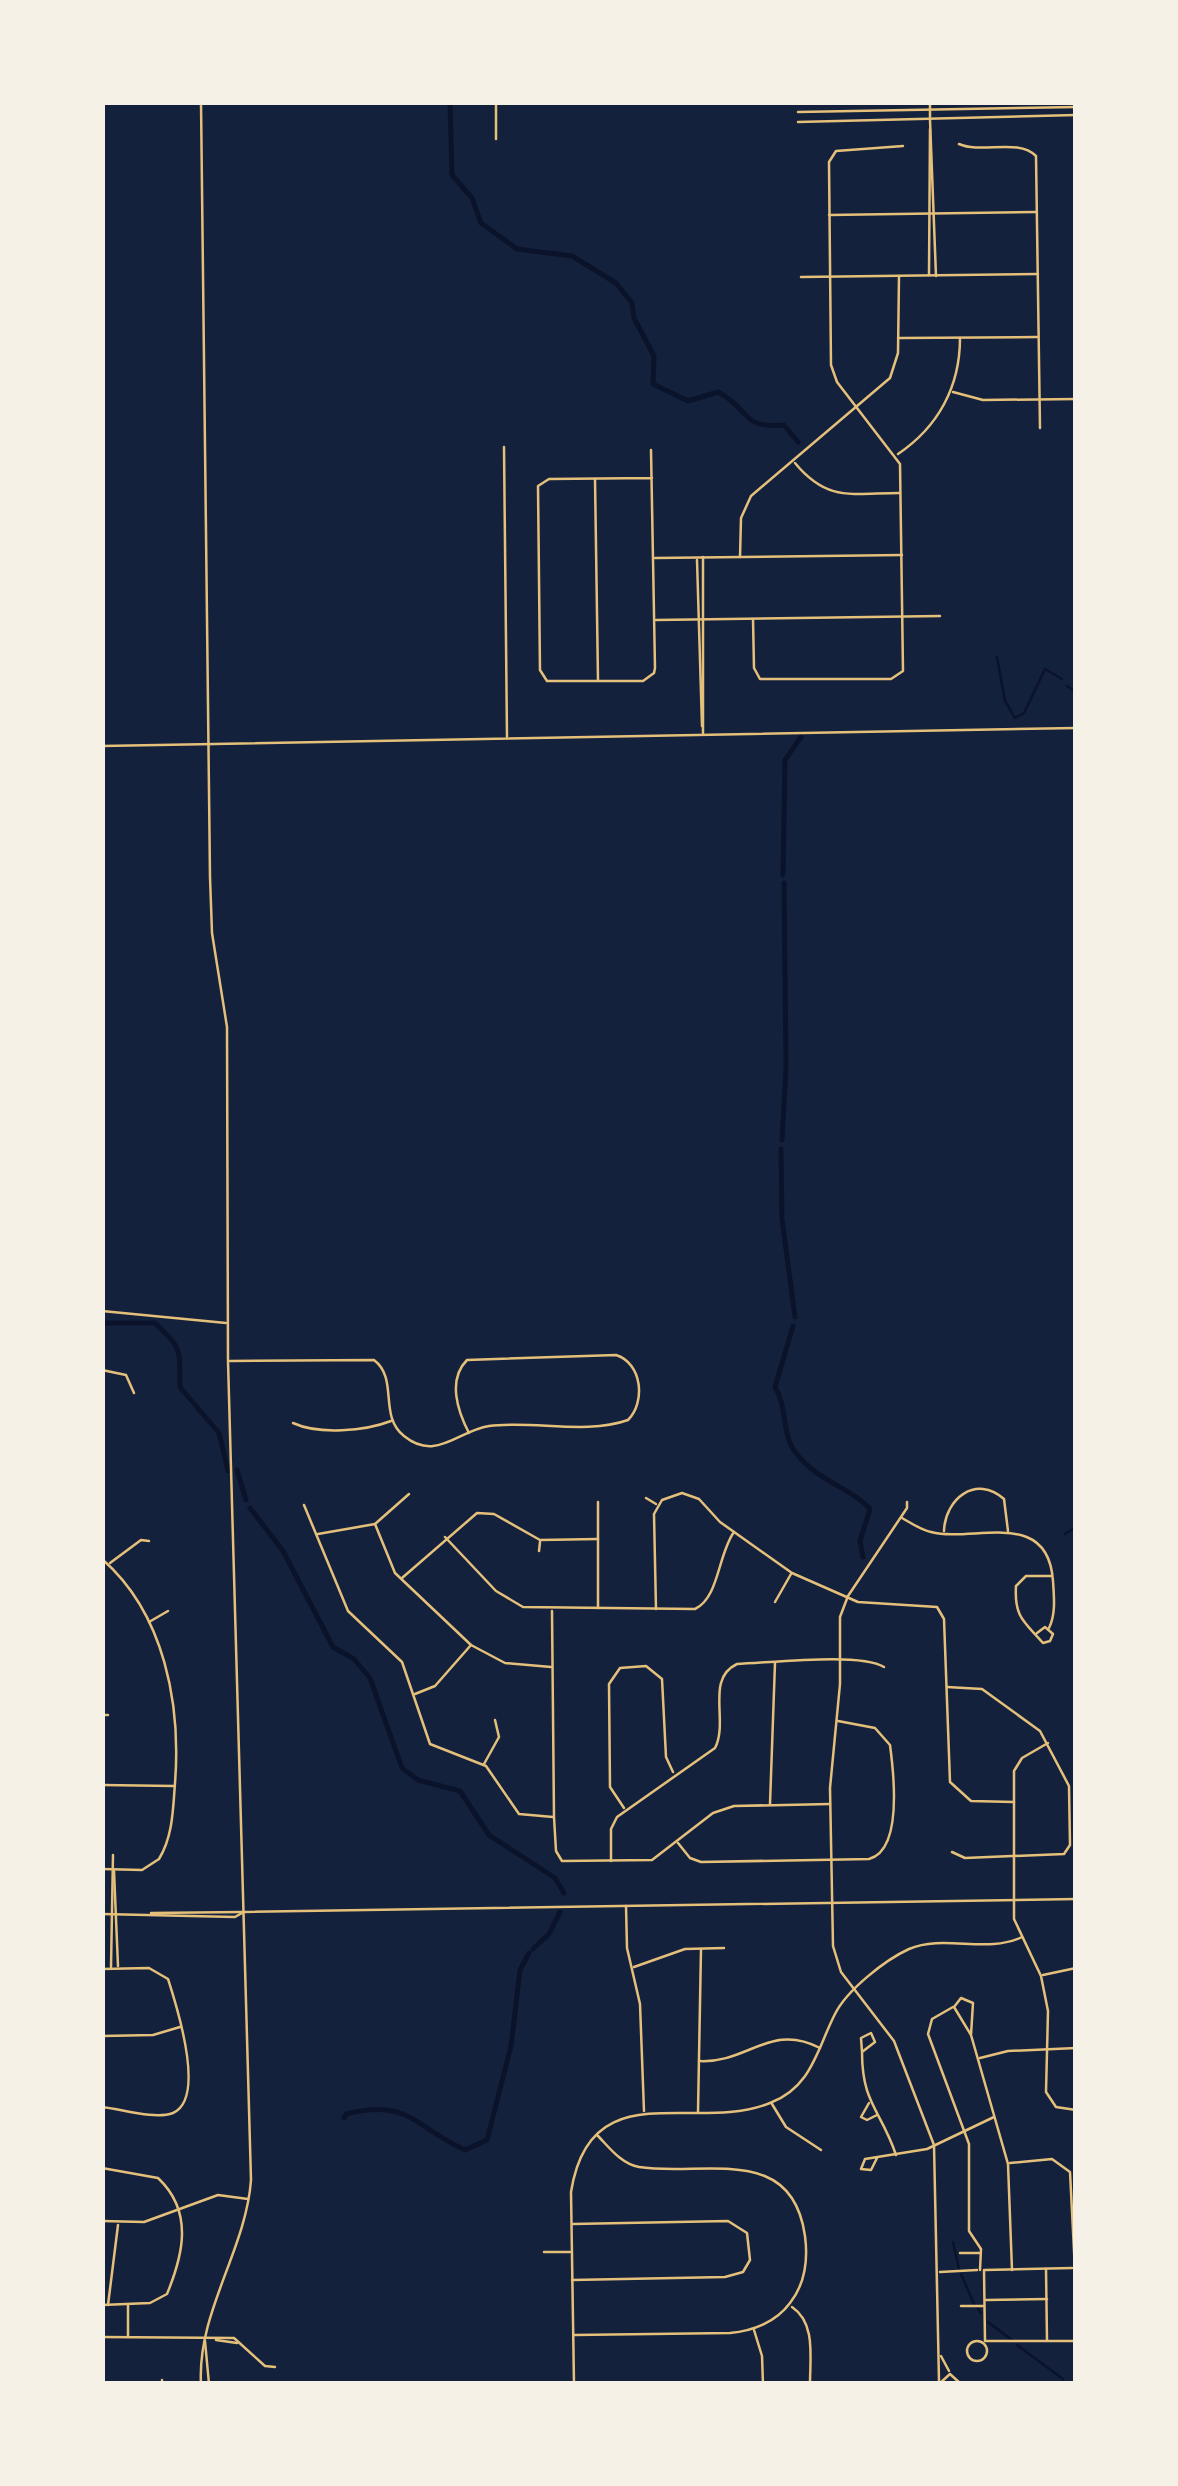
<svg xmlns="http://www.w3.org/2000/svg" width="1178" height="2486" viewBox="0 0 1178 2486" font-family="'Archivo Narrow',sans-serif">
	<rect width="100%" height="100%" fill="#14213d"/>
	<g fill="none" stroke-linecap="round" stroke-linejoin="round">
		<g stroke="#0b132b" stroke-width="2.5">
			<path d="M997,657L1005,701L1015,718L1024,713L1045,669L1062,679"/>
			<path d="M1067,686L1076,692"/>
			<path d="M1065,1534L1076,1527"/>
			<path d="M953,2242L959,2269"/>
			<path d="M961,2274L974,2304"/>
			<path d="M978,2309L981,2313"/>
			<path d="M988,2322L1012,2340"/>
			<path d="M1017,2345L1063,2379"/>
		</g>
		<g stroke="#0b132b" stroke-width="5">
			<path d="M450,102L452,175L472,198L481,223L517,249L572,256L616,283L632,303L634,318L654,356L653,384L688,401L718,392C752,410 740,429 784,425L798,442"/>
			<path d="M783,875L785,760L801,737"/>
			<path d="M782,1140L786,1067L784,883"/>
			<path d="M781,1149L782,1219L795,1317"/>
			<path d="M102,1323H155C184,1350 179,1350 180,1387L219,1433L228,1471"/>
			<path d="M793,1326L775,1387C788,1408 781,1435 796,1453C817,1481 853,1489 870,1509L860,1541L863,1557"/>
			<path d="M237,1470L246,1500"/>
			<path d="M250,1508L283,1551L333,1647L354,1659L370,1678L402,1768L418,1780L460,1791L489,1835L555,1878L564,1893"/>
			<path d="M533,1949L549,1934L560,1912"/>
			<path d="M344,2118L346,2114C409,2098 414,2127 465,2150L487,2140L511,2046L520,1970L529,1953"/>
		</g>
		<g stroke="#e5c07b" stroke-width="2.5">
			<path d="M496,102V139"/>
			<path d="M930,120L936,276"/>
			<path d="M959,144C982,154 1018,138 1036,156L1040,428"/>
			<path d="M829,215L1036,212"/>
			<path d="M929,275L930,129"/>
			<path d="M801,277L1038,274"/>
			<path d="M900,338L1037,337"/>
			<path d="M953,392L983,400L1076,399"/>
			<path d="M504,447L507,737"/>
			<path d="M651,450C653,522 654,595 655,668L654,673L643,681H547L540,670L538,486L549,479L652,478"/>
			<path d="M898,454C938,427 960,387 960,338"/>
			<path d="M795,463C828,503 853,493 900,493"/>
			<path d="M595,479L598,680"/>
			<path d="M740,557L741,518L751,496L890,378L898,353L899,276"/>
			<path d="M655,558L902,555"/>
			<path d="M697,560L702,726"/>
			<path d="M753,619L754,668L760,679H891L903,671L900,464L837,382L831,365L829,162L836,151L903,146"/>
			<path d="M656,620L940,616"/>
			<path d="M703,733V557"/>
			<path d="M102,1311L226,1323"/>
			<path d="M230,1361L374,1360C399,1379 378,1415 404,1436C436,1462 457,1431 489,1426C533,1420 586,1435 628,1420C646,1402 642,1363 616,1355L467,1360C447,1380 458,1412 469,1433"/>
			<path d="M102,1370L126,1375L134,1393"/>
			<path d="M293,1423C319,1435 365,1431 391,1421"/>
			<path d="M646,1498L656,1504"/>
			<path d="M598,1502V1608"/>
			<path d="M907,1502V1508L848,1596L840,1617V1684L830,1788L833,1946L841,1972L894,2041L934,2145L939,2381"/>
			<path d="M304,1505L348,1611L402,1662L430,1744L486,1766L519,1814L553,1817"/>
			<path d="M902,1518C911,1523 921,1530 931,1532C974,1543 1048,1507 1053,1581C1054,1597 1056,1614 1049,1628"/>
			<path d="M375,1524L395,1573L471,1645L505,1663L551,1667"/>
			<path d="M944,1531C945,1499 976,1474 1004,1499L1008,1531"/>
			<path d="M318,1534L375,1524L409,1494"/>
			<path d="M445,1537L496,1591L523,1607L695,1609C719,1598 718,1554 734,1532"/>
			<path d="M539,1551L540,1542"/>
			<path d="M102,1559C165,1614 181,1705 175,1783C173,1809 173,1836 159,1859L142,1870L102,1869"/>
			<path d="M110,1563L141,1540L149,1541"/>
			<path d="M402,1578L477,1513L494,1514L540,1540L598,1539"/>
			<path d="M775,1602L791,1574"/>
			<path d="M656,1609L654,1514L662,1500L682,1493L699,1499L720,1522L792,1573L858,1602L937,1607L944,1619L950,1782L971,1801L1014,1802"/>
			<path d="M552,1611L554,1817L556,1851L562,1861L652,1860L713,1813L734,1806L830,1804"/>
			<path d="M149,1622L168,1611"/>
			<path d="M1037,1633L1045,1627L1053,1634L1050,1641L1043,1643C1025,1622 1014,1618 1016,1586L1026,1576H1051"/>
			<path d="M947,1687L982,1689L1040,1731L1069,1786L1070,1845L1064,1854L965,1858L952,1852"/>
			<path d="M415,1694L435,1686L471,1645"/>
			<path d="M102,1715H108"/>
			<path d="M1048,1743L1022,1758L1014,1771V1919L1041,1976L1048,2011L1046,2092L1056,2107L1076,2110"/>
			<path d="M484,1764L499,1737L495,1720"/>
			<path d="M102,1785L174,1786"/>
			<path d="M770,1804L775,1663"/>
			<path d="M624,1808L610,1787L609,1684L620,1668L646,1666L662,1679L666,1757L673,1772"/>
			<path d="M678,1843L690,1858L701,1862L869,1859C903,1850 894,1775 890,1745L875,1728L838,1721"/>
			<path d="M611,1861V1829L617,1817L715,1748C729,1721 705,1679 737,1664C769,1663 860,1652 884,1667"/>
			<path d="M114,1871L118,1966"/>
			<path d="M626,1906L627,1948L640,2004L644,2111"/>
			<path d="M243,1912L1076,1899"/>
			<path d="M111,1967L113,1855"/>
			<path d="M634,1967L685,1949L724,1948"/>
			<path d="M102,1969L149,1968L168,1979C176,2004 207,2098 173,2113C155,2120 121,2109 102,2107"/>
			<path d="M1043,1975L1076,1968"/>
			<path d="M953,2007L932,2019L928,2034L969,2144V2231L981,2249L980,2270"/>
			<path d="M971,2035L973,2003L961,1998L954,2007L971,2035L1008,2164L1012,2270"/>
			<path d="M102,2036L153,2035L180,2027"/>
			<path d="M862,2052L861,2038L871,2033L875,2042L862,2052C862,2104 881,2110 896,2155"/>
			<path d="M980,2058L1008,2051L1076,2048"/>
			<path d="M699,2061C747,2064 770,2022 820,2048"/>
			<path d="M869,2103L861,2117L867,2120L877,2115"/>
			<path d="M772,2104L786,2127L821,2150"/>
			<path d="M698,2112L701,1949"/>
			<path d="M877,2158L871,2170L861,2169L865,2159L927,2149L994,2117"/>
			<path d="M1010,2163L1052,2159L1070,2172L1076,2290"/>
			<path d="M102,2168L158,2178C194,2212 183,2255 167,2294L150,2303L102,2305"/>
			<path d="M102,2221L144,2222L218,2195L248,2199"/>
			<path d="M544,2252H570"/>
			<path d="M960,2253H979"/>
			<path d="M1046,2269L1047,2340"/>
			<path d="M984,2270L985,2341H1076"/>
			<path d="M985,2270L1072,2268"/>
			<path d="M940,2272L977,2270"/>
			<path d="M572,2280L725,2277L743,2272L750,2260L747,2233L728,2221L573,2224"/>
			<path d="M986,2300L1047,2299"/>
			<path d="M108,2305L118,2225"/>
			<path d="M961,2306H983"/>
			<path d="M792,2307C816,2323 810,2357 810,2384"/>
			<path d="M754,2330L762,2356L763,2384"/>
			<path d="M574,2335L730,2333C753,2331 776,2322 790,2303C805,2284 808,2259 805,2236C792,2142 702,2177 639,2167C621,2164 609,2147 597,2135"/>
			<path d="M102,2337L234,2338L265,2366L275,2367"/>
			<path d="M128,2337V2305"/>
			<path d="M216,2340L237,2343"/>
			<circle cx="977" cy="2351" r="10"/>
			<path d="M941,2356L949,2371"/>
			<path d="M162,2380V2384"/>
			<path d="M574,2384L571,2192C590,2071 695,2134 770,2103C812,2087 817,2049 835,2014C847,1990 885,1960 909,1949C944,1934 987,1954 1022,1937"/>
			<path d="M939,2384L950,2374L961,2384"/>
			<path d="M1074,2384L1076,2375"/>
		</g>
		<g stroke="#e5c07b" stroke-width="2.5">
			<path d="M102,746L1076,728"/>
			<path d="M151,1913L242,1912"/>
			<path d="M102,1914L235,1917L242,1913"/>
		</g>
		<g stroke="#e5c07b" stroke-width="2.5">
			<path d="M995,102H1023"/>
			<path d="M798,112L1076,107"/>
			<path d="M930,117V102"/>
			<path d="M798,122L1076,115"/>
			<path d="M205,2341L209,2384"/>
			<path d="M201,2384C197,2312 246,2250 251,2180L228,1361L227,1027L212,933L210,877L201,102"/>
		</g>
	</g>
	<rect width="1178" height="2486" fill="none" stroke="#f6f1e7" stroke-width="210"/>
</svg>
